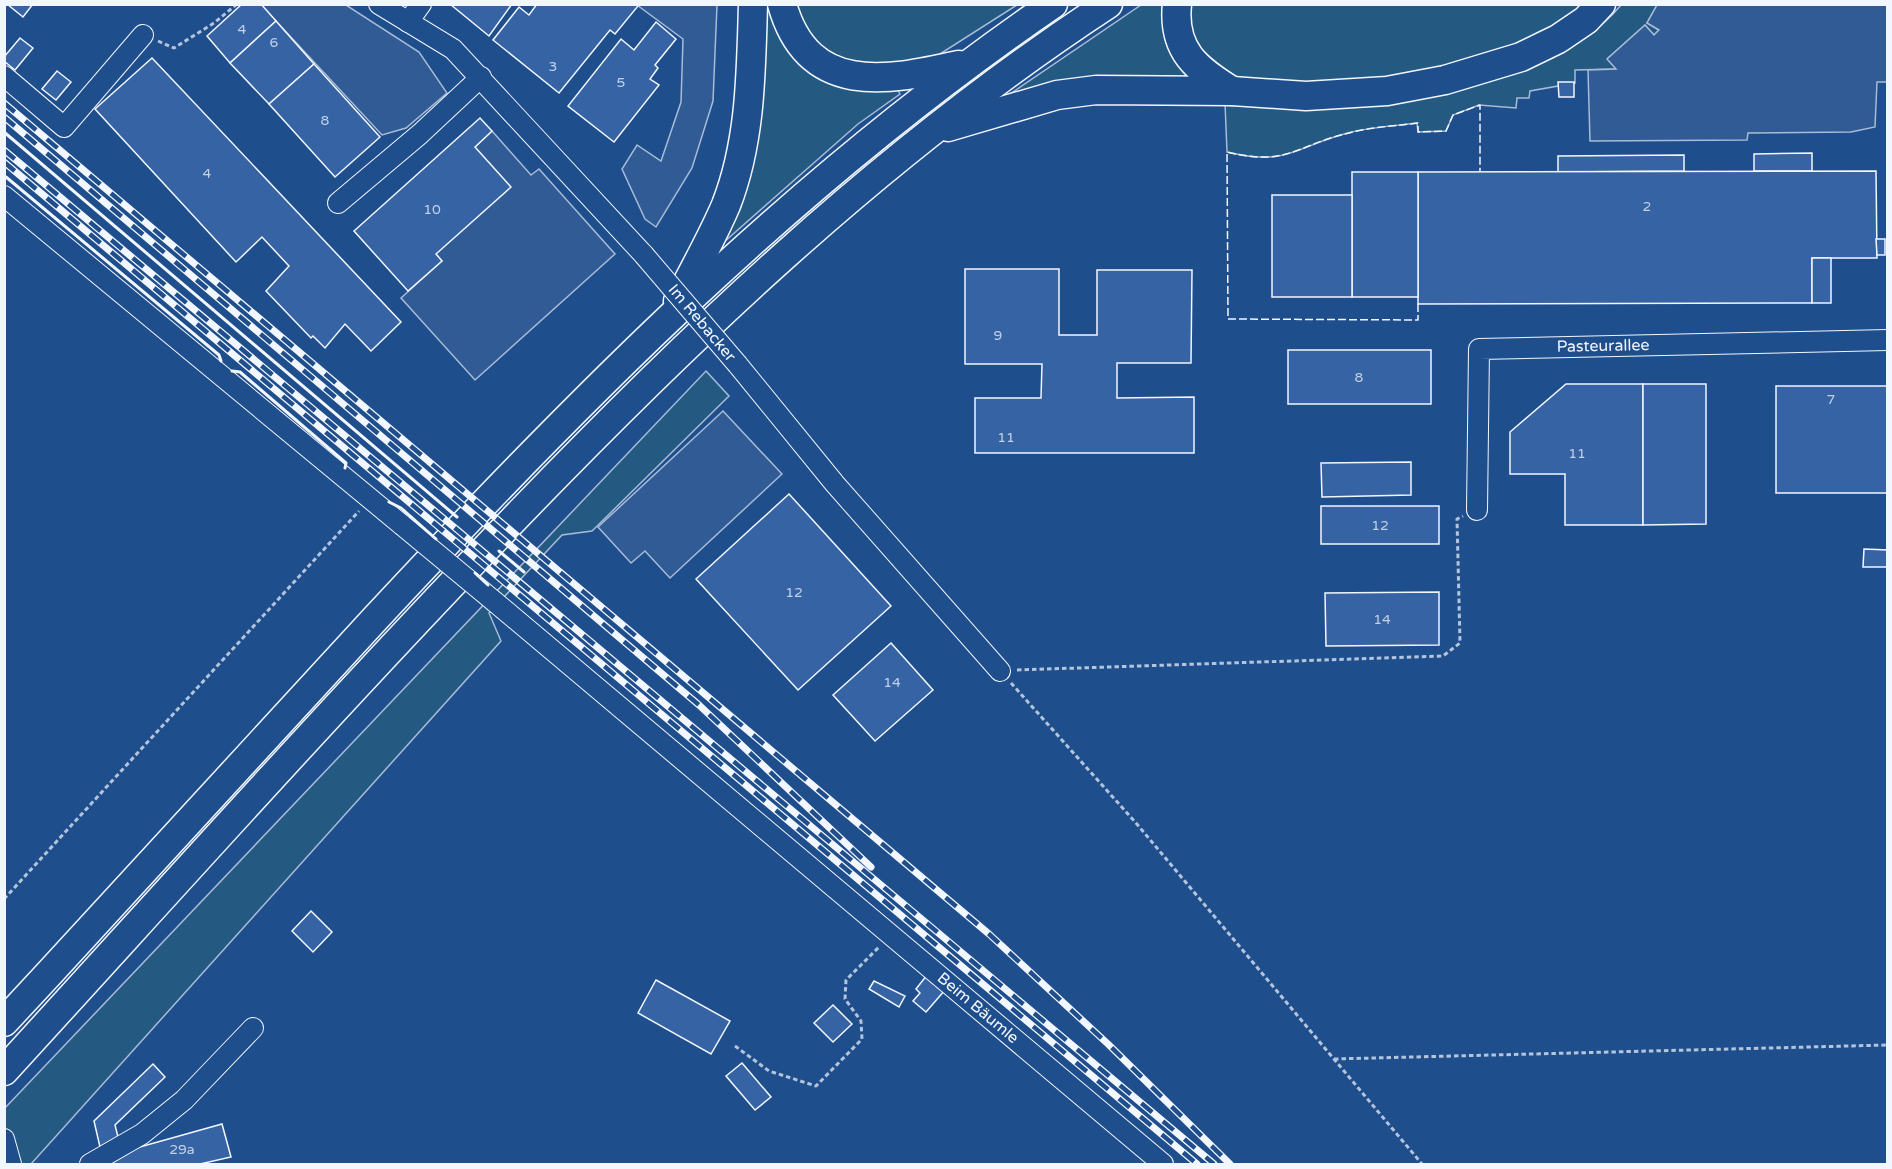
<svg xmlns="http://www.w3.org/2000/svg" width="1892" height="1169" viewBox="0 0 1892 1169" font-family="'Varela Round',sans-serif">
	<rect width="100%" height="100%" fill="#1f4e8c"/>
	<g fill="#245a82" stroke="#a8bbd7" stroke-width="1.5">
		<path d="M1187,4L1584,5L1580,12L1493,58L1372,83L1233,82L1196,55Z"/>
		<path d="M762,5H770L779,33L896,87L900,94L858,124L715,250Z"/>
		<path d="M792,5H1017L929,61L860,70L810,39Z"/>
		<path d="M1141,5H1169L1196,76L1014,100L1010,94Z"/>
		<path d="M1621,5H1657L1647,23L1659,30L1654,35L1645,25L1608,58L1616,69L1575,70V83L1530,91L1529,98H1517L1516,108L1479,105L1453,115L1446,131L1418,132L1417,123C1395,126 1370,127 1348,133C1296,146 1288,167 1227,152L1225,103L1543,60C1573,45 1600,31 1621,5Z"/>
		<path d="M706,371L729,396L592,531L562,535L489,613L501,641L31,1164H5L4,1109Z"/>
	</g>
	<g fill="#305b95" stroke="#a8bbd7" stroke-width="1.5">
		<path d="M261,5H346L419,52L447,93L406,128L382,135Z"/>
		<path d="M637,5H717L713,101L692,168L656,227L645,219L622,169L637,145L661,161L681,102L683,39Z"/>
		<path d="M1657,5H1887V82H1877L1875,127L1851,132L1748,133L1747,140L1590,141L1588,70L1616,69L1607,59L1645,25L1654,35L1659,30L1647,23Z"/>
		<path d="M492,131L531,175L539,169L615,254L475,380L401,298L442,261L436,254L475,147Z"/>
		<path d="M723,411L782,474L670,578L645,551L631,563L598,527Z"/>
	</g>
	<g fill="#3563a3" stroke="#f2f6ff" stroke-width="1.5">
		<path d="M7,4H33L23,17Z"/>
		<path d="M242,4H261L276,21L230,63L207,36Z"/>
		<path d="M450,4H512L489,36Z"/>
		<path d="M537,4H637L638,6L615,34L610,30L559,93L493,40L519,7L529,15Z"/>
		<path d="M276,21L314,64L269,104L230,63Z"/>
		<path d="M656,22L676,39L655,65L658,68L650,79L659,85L614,142L568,106L621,39L634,50Z"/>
		<path d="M20,38L33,48L15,70L4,61V57Z"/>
		<path d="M152,58L401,322L371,351L345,324L325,348L313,336L311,338L266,291L289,266L262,237L236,262L95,109Z"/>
		<path d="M314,64L380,137L335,177L269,104Z"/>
		<path d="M57,71L71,82L56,100L42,89Z"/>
		<path d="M1558,82H1574V97H1559Z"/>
		<path d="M480,118L492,131L475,147L511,187L436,254L442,261L408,291L354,231Z"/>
		<path d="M1812,153V171H1754V154Z"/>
		<path d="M1684,155V171L1558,172V156Z"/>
		<path d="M1876,171L1877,258H1812V303L1418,304V172Z"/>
		<rect x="1352" y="172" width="66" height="125"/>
		<rect x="1272" y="195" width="80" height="102"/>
		<path d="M1876,239H1885V255H1877Z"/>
		<rect x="1812" y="258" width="19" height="45"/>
		<path d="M965,269H1059V335H1097V270H1192L1191,363H1117V398L1194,397V453H975V398H1041L1042,364H965Z"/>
		<rect x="1288" y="350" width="143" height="54"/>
		<path d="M1566,384H1643V525H1565V474H1510V432Z"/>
		<path d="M1643,384H1706V524L1643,525Z"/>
		<rect x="1776" y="386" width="112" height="107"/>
		<path d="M1411,462V495L1322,497L1321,463Z"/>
		<path d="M789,494L891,606L798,690L696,579Z"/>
		<rect x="1321" y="506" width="118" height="38"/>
		<path d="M1864,549L1888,550V567H1863Z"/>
		<path d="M1439,592V645L1326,646L1325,593Z"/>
		<path d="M891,643L933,690L875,741L833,695Z"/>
		<path d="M311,911L332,932L313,952L292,931Z"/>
		<path d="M927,975L945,990L926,1012L913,1001L920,993L916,989Z"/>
		<path d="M656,980L730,1021L711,1054L638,1013Z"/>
		<path d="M874,981L905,996L899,1007L869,989Z"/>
		<path d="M833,1005L852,1024L833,1042L814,1023Z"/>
		<path d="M742,1063L771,1097L755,1110L726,1076Z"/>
		<path d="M153,1064L165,1077L115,1125L119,1141L100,1147L94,1121Z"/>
		<path d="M222,1124L231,1157L200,1164H106L104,1157Z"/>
	</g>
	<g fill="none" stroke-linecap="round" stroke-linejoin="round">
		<defs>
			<g id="minor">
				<path d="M379,4L453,49L644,255"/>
				<path d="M408,22L421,4"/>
				<path d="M4,76L64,127L143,35"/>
				<path d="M4,196L402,525"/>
				<path d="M338,203L420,134L481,77"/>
				<path d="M738,365L835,484L1000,671"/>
				<path d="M1477,510L1479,349L1888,340"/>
				<path d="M495,602L1163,1164"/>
				<path d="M4,1139L11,1164"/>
				<path d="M90,1164L142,1134L184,1100L253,1028"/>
			</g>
			<g id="highway">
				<path d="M782,4C808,97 887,81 959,65"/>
				<path d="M1177,4C1172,51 1197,69 1232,91"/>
				<path d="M948,127L1057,95L1096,90L1232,91L1306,96L1387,91L1445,80L1521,57L1558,39L1586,20L1601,4"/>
				<path d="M678,301C694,269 712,238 726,205C751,141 751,72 753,4"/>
				<path d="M4,1022C128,889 250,754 373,621C584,394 796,180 1053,4"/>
				<path d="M4,1071C166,894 326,715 492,542C680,345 879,154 1108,4"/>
			</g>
		</defs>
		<use href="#minor" stroke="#f2f6ff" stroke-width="22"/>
		<use href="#highway" stroke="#f2f6ff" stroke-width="31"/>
		<g stroke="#b3c4dc" stroke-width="3" stroke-dasharray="4.5 3" stroke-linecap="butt">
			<path d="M158,41L174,48L214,23L237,4"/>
			<path d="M1017,670L1443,656L1460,643L1457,519L1463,516"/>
			<path d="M1011,683L1136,823L1422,1164"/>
			<path d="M4,899L359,511"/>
			<path d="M735,1046L769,1071L816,1086L862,1039L861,1021L845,999L846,980L879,947"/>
			<path d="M1334,1059L1888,1045"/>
		</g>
		<use href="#minor" stroke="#1f4e8c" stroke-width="20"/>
		<use href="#highway" stroke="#1f4e8c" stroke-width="28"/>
		<defs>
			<g id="rail">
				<path d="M4,103L989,934L1108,1044L1230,1164"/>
				<path d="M4,117L699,705L871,867"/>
				<path d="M4,150L1214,1164"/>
				<path d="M4,162L1197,1164"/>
			</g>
		</defs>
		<use href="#rail" stroke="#f2f6ff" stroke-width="7"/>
		<use href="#rail" stroke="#1f4e8c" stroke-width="4.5" stroke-dasharray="14" stroke-linecap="butt"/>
		<defs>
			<g id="minor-bridge">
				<path d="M644,255L738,365"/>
				<path d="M402,525L495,602"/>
			</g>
		</defs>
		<use href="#minor-bridge" stroke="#f2f6ff" stroke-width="22" stroke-linecap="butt"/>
		<use href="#minor-bridge" stroke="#1f4e8c" stroke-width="20"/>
		<path stroke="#f2f6ff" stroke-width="1.5" stroke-dasharray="8 3" stroke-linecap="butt" d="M1418,304V320L1228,319L1227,152C1288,167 1296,145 1349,133C1371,127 1395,126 1418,123V132L1446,131L1453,115L1480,105V172"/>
		<g stroke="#f2f6ff" stroke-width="3">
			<path d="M4,132L457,517"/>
			<path d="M4,179L6,177L219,355L221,361"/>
			<path d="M232,371L240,372L346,463L345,468"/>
			<path d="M389,502L401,508L436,539"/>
			<path d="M499,551L524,572"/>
			<path d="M475,573L488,585"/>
		</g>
	</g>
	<g text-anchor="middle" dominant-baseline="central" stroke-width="4.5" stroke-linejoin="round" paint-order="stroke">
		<g font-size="14" fill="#c3d1e8">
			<text x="242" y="29">4</text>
			<text x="274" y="42">6</text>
			<text x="553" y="66">3</text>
			<text x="621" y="82">5</text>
			<text x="325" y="120">8</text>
			<text x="207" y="173">4</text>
			<text x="1647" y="206">2</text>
			<text x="432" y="209">10</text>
			<text x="998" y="335">9</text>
			<text x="1359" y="377">8</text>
			<text x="1831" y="399">7</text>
			<text x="1006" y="437">11</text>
			<text x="1577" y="453">11</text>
			<text x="1380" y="525">12</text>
			<text x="794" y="592">12</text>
			<text x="1382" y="619">14</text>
			<text x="892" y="682">14</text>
			<text x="182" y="1149">29a</text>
		</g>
		<g font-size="16" fill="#f2f6ff" stroke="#1f4e8c">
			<text transform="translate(702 323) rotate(50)">Im Rebacker</text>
			<text transform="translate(1603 346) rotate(-1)">Pasteurallee</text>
			<text transform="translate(978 1008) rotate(40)">Beim Bäumle</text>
		</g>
	</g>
	<rect width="1892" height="1169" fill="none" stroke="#f2f6ff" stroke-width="12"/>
</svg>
